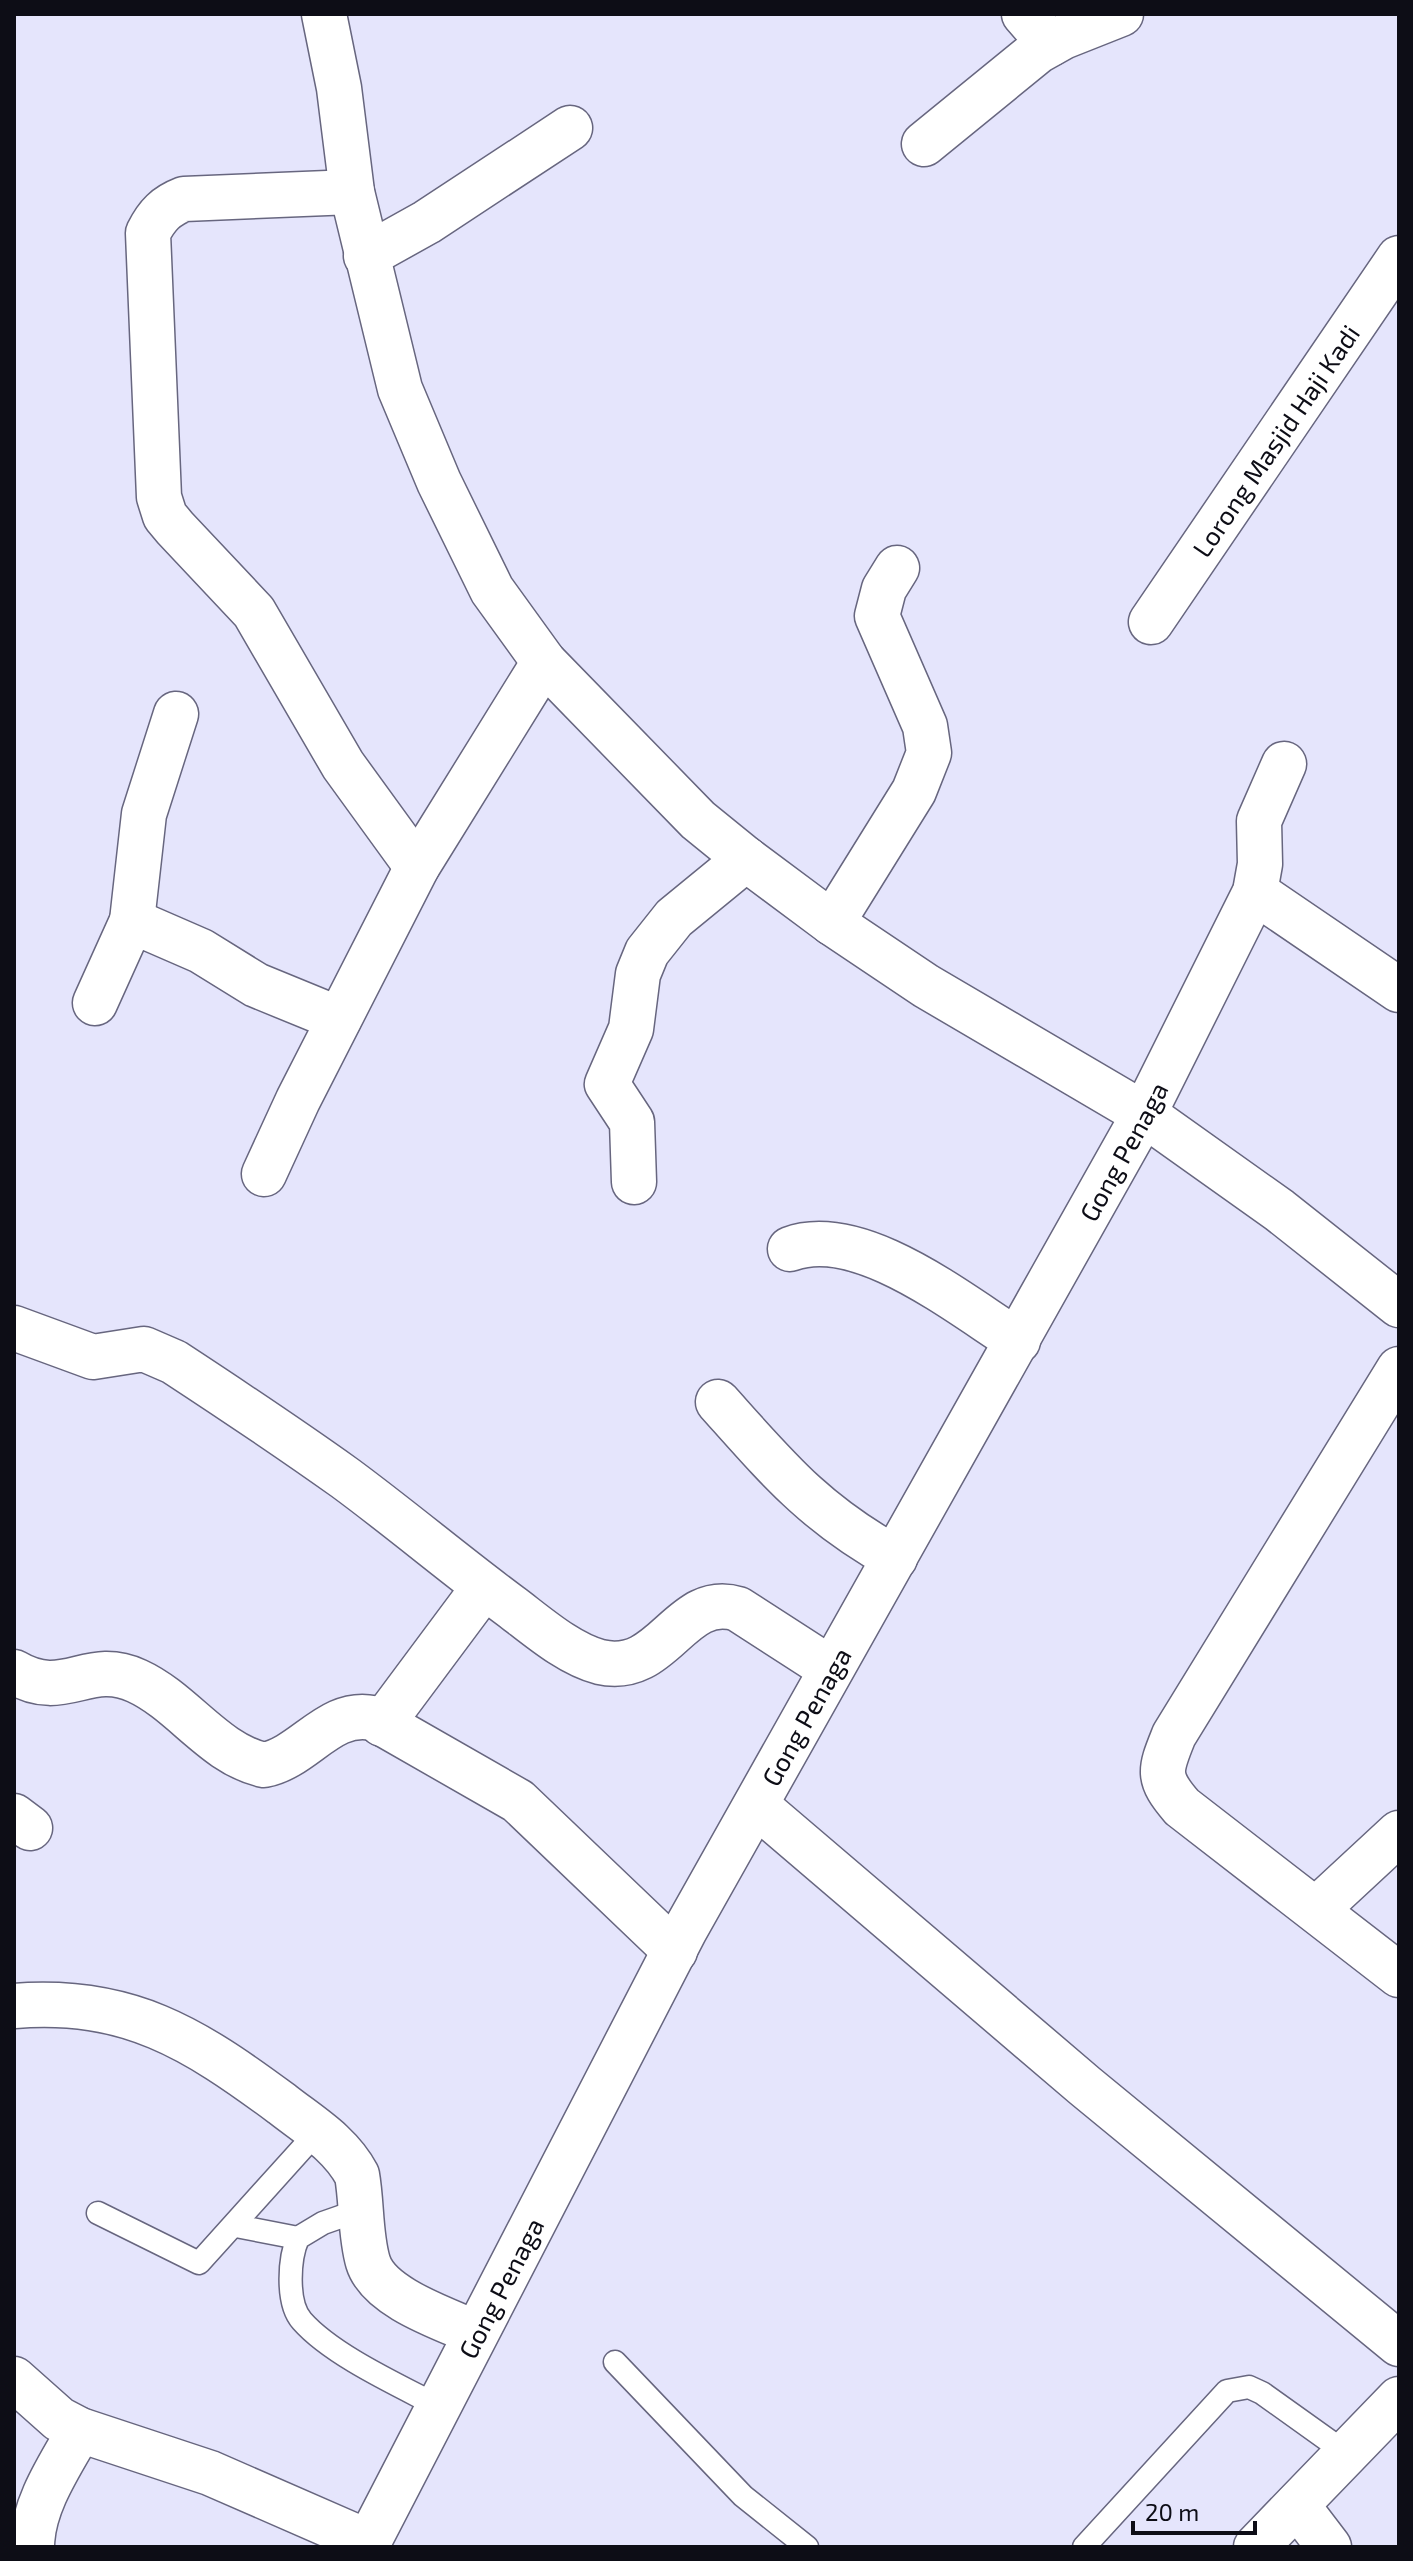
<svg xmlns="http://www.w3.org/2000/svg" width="1413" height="2561" viewBox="0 0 1413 2561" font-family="'Exo 2',sans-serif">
	<rect width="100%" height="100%" fill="#e5e5fc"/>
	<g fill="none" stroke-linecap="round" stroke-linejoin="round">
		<defs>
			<g id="lane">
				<path d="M363,2209L323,2223L298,2238C289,2258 286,2303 302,2321C332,2355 398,2385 438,2406"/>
				<path d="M98,2213L199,2263L318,2131"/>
				<path d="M236,2226L298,2238"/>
				<path d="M615,2362L743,2496L807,2547"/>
				<path d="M1084,2547L1227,2391L1249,2387L1262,2393L1346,2453"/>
			</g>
			<g id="street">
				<path d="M324,14L339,88L352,192L400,389L439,482L492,590L544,662L698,820L746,859L832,923L926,986L1144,1114L1279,1210L1399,1305"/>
				<path d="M1024,14L1050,44"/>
				<path d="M924,144L1038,51L1063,37L1121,14"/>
				<path d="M352,192L184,199C166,206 157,215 148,233L159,497L165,516L175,528L254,612L343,765L417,867"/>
				<path d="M366,256L427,222L570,128"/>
				<path id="s1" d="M1151,622L1399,258"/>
				<path d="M1255,892L1399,990"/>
				<path d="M132,921L144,814L176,714"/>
				<path d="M832,923L914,791L929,753L925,726L877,616L884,589L897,568"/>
				<path d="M95,1003L132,921L201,951L256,985L339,1019"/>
				<path d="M264,1174L298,1100L417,867L544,662"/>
				<path d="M634,1182L632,1122L607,1084L631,1029L638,974L647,952L674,918L746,859"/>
				<path d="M790,1249C860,1223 960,1305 1018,1341"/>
				<path d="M14,1328L93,1357L144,1349L174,1362C232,1400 289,1438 345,1478C402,1520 456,1566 513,1608C538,1627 569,1654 600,1662C665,1677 679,1591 738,1609L831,1669"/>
				<path d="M1399,1369L1174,1735C1160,1770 1156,1777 1182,1807L1399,1975"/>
				<path d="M718,1402C778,1469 814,1513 895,1558"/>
				<path d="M14,1672C65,1702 87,1658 137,1681C183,1702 214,1754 264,1765C305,1757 329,1709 373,1718L518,1801L675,1951"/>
				<path d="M382,1724L484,1587"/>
				<path d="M756,1805L1085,2086L1399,2344"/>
				<path d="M14,1816L30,1828"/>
				<path d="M1317,1909L1399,1833"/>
				<path d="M14,2006C128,1997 193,2038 282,2104C310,2126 340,2143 357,2175C362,2203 360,2235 368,2262C379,2298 445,2319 476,2333"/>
				<path d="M14,2379L59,2419L80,2430L210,2473L368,2542"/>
				<path d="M1297,2505L1329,2547"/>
				<path d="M32,2547C32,2506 60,2465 80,2430"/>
				<path id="s2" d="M366,2547L685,1930L1144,1114L1255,892L1260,864L1259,821L1284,764"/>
			</g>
			<path id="secondary" d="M1256,2547L1399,2399"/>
		</defs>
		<use href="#lane" stroke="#67667f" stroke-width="25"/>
		<use href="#street" stroke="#67667f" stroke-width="47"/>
		<use href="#secondary" stroke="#67667f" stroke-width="47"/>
		<use href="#lane" stroke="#fff" stroke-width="22"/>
		<use href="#street" stroke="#fff" stroke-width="44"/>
		<use href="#secondary" stroke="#fff" stroke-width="44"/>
	</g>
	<g text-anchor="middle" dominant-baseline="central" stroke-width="8" stroke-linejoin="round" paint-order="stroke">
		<g font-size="26" fill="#0d0d16" stroke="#e5e5fc">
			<text stroke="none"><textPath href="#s1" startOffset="220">Lorong Masjid Haji Kadi</textPath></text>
			<text stroke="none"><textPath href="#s2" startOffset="1588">Gong Penaga</textPath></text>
			<text stroke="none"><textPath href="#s2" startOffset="940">Gong Penaga</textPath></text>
			<text stroke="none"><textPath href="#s2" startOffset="292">Gong Penaga</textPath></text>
		</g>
	</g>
	<rect width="1413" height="2561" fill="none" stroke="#0d0d16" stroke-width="32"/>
	<path d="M1133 2521v12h122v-12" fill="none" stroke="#0d0d16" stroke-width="4"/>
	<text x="1145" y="2521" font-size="24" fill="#0d0d16" stroke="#e5e5fc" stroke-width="6" paint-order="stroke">20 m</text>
</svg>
